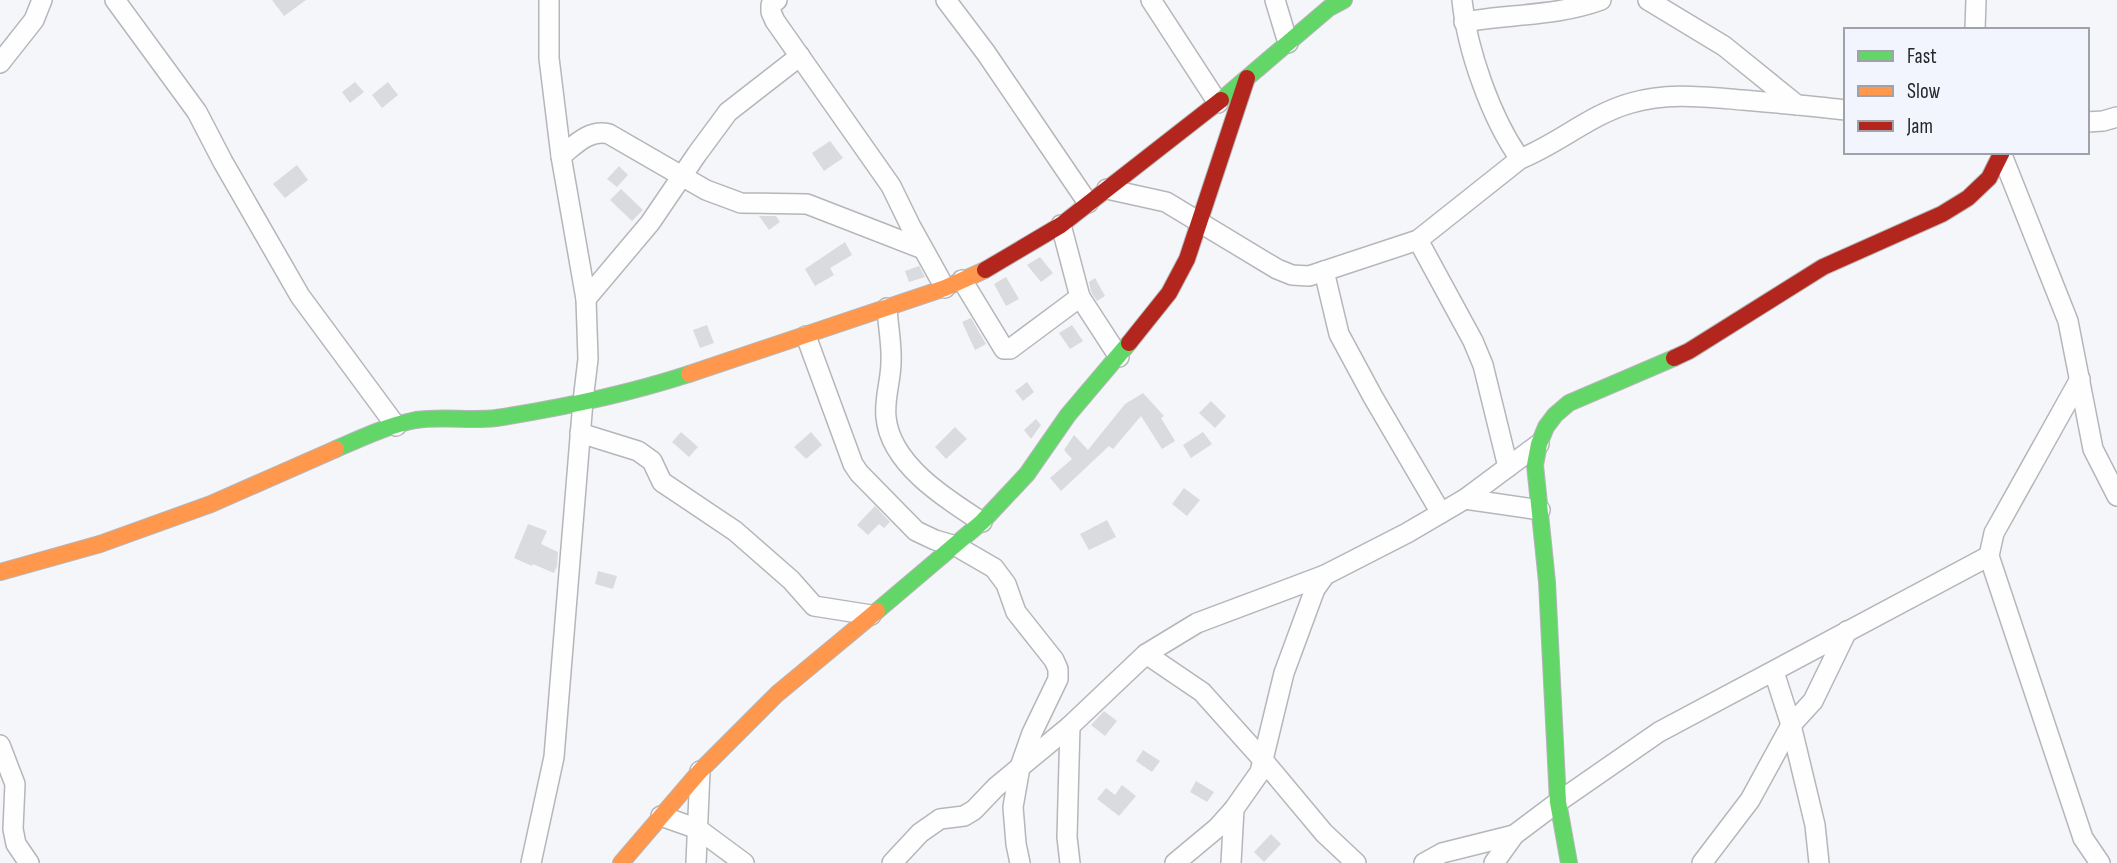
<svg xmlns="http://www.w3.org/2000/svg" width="2117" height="863" viewBox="0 0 2117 863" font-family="'Sofia Sans Condensed',sans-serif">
	<rect width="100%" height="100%" fill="#f5f6fa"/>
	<g fill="#dadbdf">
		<path d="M272,0H306L284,16Z"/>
		<path d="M355,82L364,92L350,103L342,92Z"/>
		<path d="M388,82L398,95L382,108L372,95Z"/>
		<path d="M830,141L843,158L824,171L812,153Z"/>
		<path d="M297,165L308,180L285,198L273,184Z"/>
		<path d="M619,166L628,175L617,187L607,179Z"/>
		<path d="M621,189L643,210L632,221L610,200Z"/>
		<path d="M759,216H776L780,222L769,230Z"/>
		<path d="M845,242L852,255L830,268L834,275L815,286L805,269Z"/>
		<path d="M1040,257L1053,273L1041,282L1027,265Z"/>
		<path d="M919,266L925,277L909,282L905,271Z"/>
		<path d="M1006,277L1019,299L1006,306L994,284Z"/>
		<path d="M1095,278L1105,296L1097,301L1091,292L1089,282Z"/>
		<path d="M971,318L986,344L975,350L962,322Z"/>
		<path d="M707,325L714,343L700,348L693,330Z"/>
		<path d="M1072,325L1083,341L1070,349L1059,333Z"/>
		<path d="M1027,382L1034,392L1023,401L1015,391Z"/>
		<path d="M1143,393L1164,416L1161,418L1175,441L1162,449L1141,416L1113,449L1109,446L1061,491L1050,478L1072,459L1064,450L1074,435L1088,450L1125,404Z"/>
		<path d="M1211,401L1226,416L1215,428L1199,413Z"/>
		<path d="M1036,419L1041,425L1031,439L1024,430Z"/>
		<path d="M955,427L967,439L946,459L935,447Z"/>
		<path d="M681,432L698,447L689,457L672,442Z"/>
		<path d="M811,432L822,445L806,459L794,447Z"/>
		<path d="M1203,432L1212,444L1191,458L1183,445Z"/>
		<path d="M1184,488L1200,500L1187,516L1172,504Z"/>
		<path d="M875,506L890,522L884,528L879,524L868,535L857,525Z"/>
		<path d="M1107,520L1116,537L1089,550L1080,534Z"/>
		<path d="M528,524L547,531L541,544L558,552L557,566L554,573L533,564L532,566L514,558Z"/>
		<path d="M598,571L617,576L613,589L595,584Z"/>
		<path d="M1104,711L1117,721L1105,736L1091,725Z"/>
		<path d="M1143,750L1160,761L1152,772L1136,761Z"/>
		<path d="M1196,781L1214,792L1207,802L1190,792Z"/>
		<path d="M1122,785L1136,796L1119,816L1097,799L1106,788L1115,795Z"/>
		<path d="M1271,834L1281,844L1264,862L1254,852Z"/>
	</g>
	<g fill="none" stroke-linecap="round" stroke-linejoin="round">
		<defs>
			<g id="street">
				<path d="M115,0L197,112L223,162L300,296L396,426"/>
				<path d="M777,0L771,5V12L775,21L891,186L910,225L945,288"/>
				<path d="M946,0L986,53L1088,203"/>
				<path d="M1151,0L1218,103"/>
				<path d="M1275,0L1288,43"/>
				<path d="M1462,0C1467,50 1491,118 1520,159"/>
				<path d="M1648,0L1724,46L1797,105"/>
				<path d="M1464,22C1509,14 1558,16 1601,0"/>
				<path d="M1975,30L1976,0"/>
				<path d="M0,63L34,20L42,0"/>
				<path d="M2087,122L2103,121L2117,117"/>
				<path d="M2002,155L2068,321L2093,449L2117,496"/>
				<path d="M561,156C575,145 589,129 609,134L706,190L741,203L807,204L923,249"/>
				<path d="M1107,189L1166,202L1277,269L1292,275L1309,276L1418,240L1520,159C1558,144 1591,114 1631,103C1668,92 1705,97 1743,100C1778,103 1812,106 1846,110"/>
				<path d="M1061,225L1080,297L1119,357"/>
				<path d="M1418,240L1473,341L1483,365L1508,467"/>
				<path d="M1324,271L1339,334L1373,397L1441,513"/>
				<path d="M962,280L1004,349H1010L1080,297"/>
				<path d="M586,299L650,223L697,154L728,112L800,56"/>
				<path d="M887,308C888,326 892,345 891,362C891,381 884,398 886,417C890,464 946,499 982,522"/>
				<path d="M806,336L853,464L859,473L916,531L935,540L956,546L994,568L1006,584L1016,612L1054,660L1058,669V679L1032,733L1020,767L1013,807L1016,844L1020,863"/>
				<path d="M2080,379L1994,533L1989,556L2083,838L2100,863"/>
				<path d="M580,433L638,451L652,461L662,482L735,531L791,580L814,606L871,615"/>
				<path d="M1465,499L1540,510"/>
				<path d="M1146,654L1202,692L1263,760L1324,833L1356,863"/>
				<path d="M1774,672L1791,725L1815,825L1819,863"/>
				<path d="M1070,726L1067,837L1070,863"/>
				<path d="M0,745L15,784L13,829L16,844L29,863"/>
				<path d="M661,816L698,829L744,863"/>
				<path d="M531,863L554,757L583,401L588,359L586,299L561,156L549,58V0"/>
				<path d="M696,863L700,771"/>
				<path d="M892,863L920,833L940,819L964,816L974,810L996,787L1070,726L1146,654L1197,623L1325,575"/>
				<path d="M1175,863L1217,828L1234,809L1260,772L1284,673L1315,589L1325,575L1407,533L1465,499L1539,444"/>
				<path d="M1231,863L1234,809"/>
				<path d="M1424,863L1442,853L1514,835"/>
				<path d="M1494,863L1514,835L1558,802L1659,732L1989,556"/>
				<path d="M1702,863L1750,800L1791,725L1813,701L1847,631"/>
			</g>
			<g id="fast">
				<path d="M1221,100L1329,8L1344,0"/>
				<path d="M336,449C361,438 389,425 416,420C442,416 470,421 496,418C561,408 627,394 689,374"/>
				<path d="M877,611L982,522L1027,474L1068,415L1129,343"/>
				<path d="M1569,863L1558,802L1547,582L1535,465L1539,444L1546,427L1555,415L1569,403L1674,358"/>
			</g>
			<g id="slow">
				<path d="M689,374L945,288L985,270"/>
				<path d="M0,572L100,544L211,504L336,449"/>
				<path d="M621,863L700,771L777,694L877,611"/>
			</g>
			<g id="jam">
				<path d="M985,270L1061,225L1221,100"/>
				<path d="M1129,343L1169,293L1187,259L1247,78"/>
				<path d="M1674,358L1689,351L1823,267L1942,214L1968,198L1989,178L2002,152"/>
			</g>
		</defs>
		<use href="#street" stroke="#b5b6b9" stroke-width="22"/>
		<use href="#fast" stroke="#b5b6b9" stroke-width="18"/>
		<use href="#slow" stroke="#b5b6b9" stroke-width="18"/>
		<use href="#jam" stroke="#b5b6b9" stroke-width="18"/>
		<use href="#street" stroke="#fefefe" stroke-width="19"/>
		<use href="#fast" stroke="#63d668" stroke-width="16"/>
		<use href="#slow" stroke="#ff974d" stroke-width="16"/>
		<use href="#jam" stroke="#b3261e" stroke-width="16"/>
	</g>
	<rect x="1844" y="28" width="245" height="126" fill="#f2f5fd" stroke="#a0a2a9" stroke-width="2"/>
	<rect x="1858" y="51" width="35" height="10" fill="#63d668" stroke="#a0a2a9" stroke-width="2"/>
	<text x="1907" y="63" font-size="21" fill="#25262a">Fast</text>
	<rect x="1858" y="86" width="35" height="10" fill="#ff974d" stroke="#a0a2a9" stroke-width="2"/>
	<text x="1907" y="98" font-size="21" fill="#25262a">Slow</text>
	<rect x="1858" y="121" width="35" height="10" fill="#b3261e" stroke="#a0a2a9" stroke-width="2"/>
	<text x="1907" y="133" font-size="21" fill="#25262a">Jam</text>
</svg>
